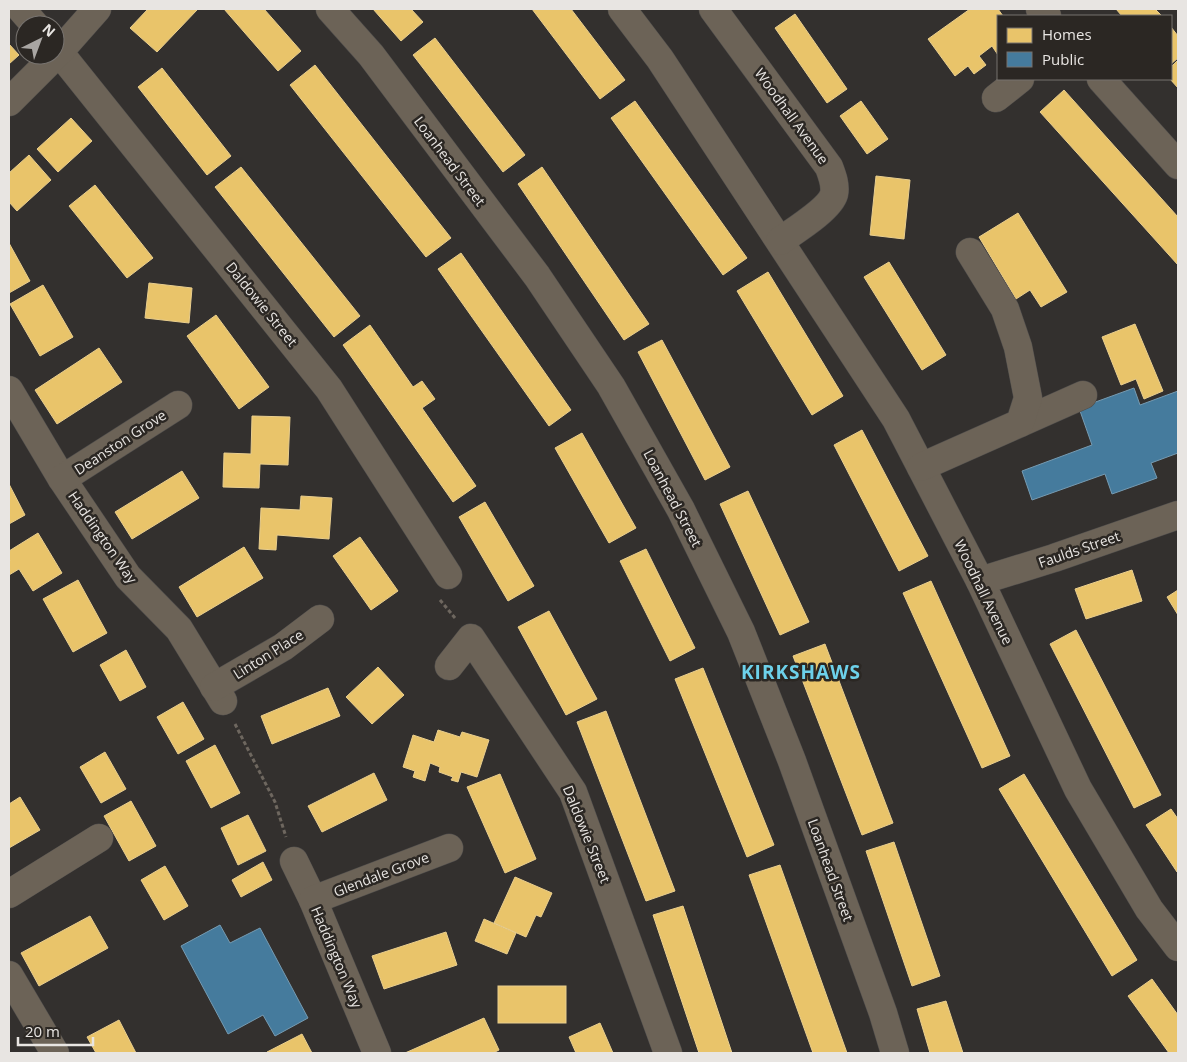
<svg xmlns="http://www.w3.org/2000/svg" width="1187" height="1062" viewBox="0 0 1187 1062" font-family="'Open Sans',sans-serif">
	<rect width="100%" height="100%" fill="#33302e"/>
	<g fill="#e9c46a" stroke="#e9ce8e">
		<path d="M148,9H195L197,10L157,52L130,28Z"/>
		<path d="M224,9H264L301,51L278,71Z"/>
		<path d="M373,9H411L423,22L401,41Z"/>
		<path d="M532,9H571L625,80L600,99Z"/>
		<path d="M970,9H998L1003,16H998V55L992,46L979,56L986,65L974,74L968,66L955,76L928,39Z"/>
		<path d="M1116,9H1155L1162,16H1122Z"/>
		<path d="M795,14L847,89L827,103L775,28Z"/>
		<path d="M1171,27L1178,36V58L1171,64Z"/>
		<path d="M435,38L525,155L503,172L413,55Z"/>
		<path d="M9,44L19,55L9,64Z"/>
		<path d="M1178,60V88L1170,79H1171V67Z"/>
		<path d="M315,65L451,238L426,257L290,85Z"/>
		<path d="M162,68L231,156L207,175L138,87Z"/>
		<path d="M1064,90L1178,217V265L1040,112Z"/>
		<path d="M635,101L747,258L723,275L611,118Z"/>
		<path d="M861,101L888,139L867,154L840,116Z"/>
		<path d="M71,118L92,141L58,172L37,149Z"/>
		<path d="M29,155L51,180L17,211L9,202V173Z"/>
		<path d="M241,167L360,316L334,337L215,187Z"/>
		<path d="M542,167L649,324L624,340L518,184Z"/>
		<path d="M876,176L910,180L904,239L870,235Z"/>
		<path d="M95,185L153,258L127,278L69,206Z"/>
		<path d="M1018,213L1067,292L1041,307L1030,290L1016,299L979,237Z"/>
		<path d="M9,243L30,281L9,293Z"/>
		<path d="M461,253L571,410L549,426L438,269Z"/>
		<path d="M889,262L946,355L922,370L864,277Z"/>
		<path d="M768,272L843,396L812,415L737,291Z"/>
		<path d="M149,283L192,288L189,323L145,318Z"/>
		<path d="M43,285L73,337L40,356L10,304Z"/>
		<path d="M216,315L269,387L239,409L187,336Z"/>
		<path d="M1135,324L1163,391L1144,399L1136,379L1121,385L1102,337Z"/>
		<path d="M370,325L413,387L422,381L435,399L422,408L476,486L453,502L343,345Z"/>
		<path d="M662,340L730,467L705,480L638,352Z"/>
		<path d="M99,348L122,382L57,424L35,390Z"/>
		<path d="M252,416L290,417L288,465L260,464L259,488L223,487L224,453L251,454Z"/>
		<path d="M862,430L928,556L899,571L834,445Z"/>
		<path d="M582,433L636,528L609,543L555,448Z"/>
		<path d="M182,471L199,498L132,539L115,512Z"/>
		<path d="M9,484L25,515L9,524Z"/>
		<path d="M748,491L809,622L780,635L720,504Z"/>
		<path d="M301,496L332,498L329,539L277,535L276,550L259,549L261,508L300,510Z"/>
		<path d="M485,502L534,586L508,601L459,517Z"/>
		<path d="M38,533L62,573L33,591L19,569L9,575V562L10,561L9,559V551Z"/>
		<path d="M360,537L398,591L371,610L333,556Z"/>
		<path d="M244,547L263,578L197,617L179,587Z"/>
		<path d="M646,549L695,648L670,661L620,561Z"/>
		<path d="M1132,570L1142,601L1086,619L1075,589Z"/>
		<path d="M78,580L107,633L73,652L43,599Z"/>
		<path d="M931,581L1010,756L982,768L903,593Z"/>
		<path d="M1178,590V615L1167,597Z"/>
		<path d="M549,611L597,699L566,715L518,627Z"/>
		<path d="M1076,630L1161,795L1134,808L1050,644Z"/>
		<path d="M825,644L893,823L862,835L793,656Z"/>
		<path d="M126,650L146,687L120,701L100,665Z"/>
		<path d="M378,667L404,695L372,724L346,697Z"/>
		<path d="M703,668L774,845L747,857L675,679Z"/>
		<path d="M328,688L340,716L272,744L261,716Z"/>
		<path d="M183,702L204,739L178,754L157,717Z"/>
		<path d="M606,711L675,891L646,901L577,722Z"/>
		<path d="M438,730L460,737L462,732L489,740L477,777L461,772L458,782L451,780L453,777L439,772L440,767L430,763L425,781L413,777L415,771L403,767L413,735L434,742Z"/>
		<path d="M215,745L240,793L211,808L186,761Z"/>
		<path d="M105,752L126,789L101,803L80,767Z"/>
		<path d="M374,773L387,800L322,832L308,806Z"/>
		<path d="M500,774L536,859L505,873L467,787Z"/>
		<path d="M1024,774L1137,960L1112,976L999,789Z"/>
		<path d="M20,797L40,830L9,848V804Z"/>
		<path d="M131,801L156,846L129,861L104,816Z"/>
		<path d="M1171,809L1178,819V871L1177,872L1146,825Z"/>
		<path d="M248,815L266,851L238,865L221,828Z"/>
		<path d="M894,842L940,976L912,986L866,851Z"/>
		<path d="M263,862L272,880L241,897L232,880Z"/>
		<path d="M780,865L847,1053H813L749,875Z"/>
		<path d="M165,866L188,906L164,920L141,880Z"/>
		<path d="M515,877L552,893L541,917L536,915L526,937L494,923Z"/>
		<path d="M683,906L732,1053H699L653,915Z"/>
		<path d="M90,916L108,948L39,986L21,953Z"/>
		<path d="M484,919L516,933L507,954L475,941Z"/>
		<path d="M446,932L457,965L384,989L372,956Z"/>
		<path d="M1152,979L1178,1015V1053H1169L1128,996Z"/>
		<rect x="498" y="986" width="68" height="37"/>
		<path d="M946,1001L963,1053H930L917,1009Z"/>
		<path d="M484,1018L499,1050L493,1053H405Z"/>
		<path d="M119,1020L136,1053H96L87,1037Z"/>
		<path d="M600,1023L613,1053H576L569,1037Z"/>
		<path d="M302,1034L312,1053H268L267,1052Z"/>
	</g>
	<g fill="#457b9d" stroke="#769bb2">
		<path d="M1134,388L1140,405L1178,391V453L1151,463L1157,478L1112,494L1105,474L1032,500L1022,471L1092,445L1079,408Z"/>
		<path d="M220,925L230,943L260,928L308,1018L275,1036L263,1015L228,1034L181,946Z"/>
	</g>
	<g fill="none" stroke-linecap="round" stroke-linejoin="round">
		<defs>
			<g id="minor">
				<path d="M21,9L35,25"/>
				<path d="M330,9L371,55L537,276L611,386L681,510L741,632L792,761L883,1013L895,1053"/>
				<path d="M622,9L660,59L896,419L980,581L1078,789L1149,909L1178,947"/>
				<path d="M713,9L829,167C832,175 836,185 834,194C830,209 794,231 780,241"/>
				<path d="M1040,9L1047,16"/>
				<path d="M55,47L329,389L448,575"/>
				<path d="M1101,79L1178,165"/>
				<path d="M996,98L1020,79"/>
				<path d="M9,102L59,52L97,9"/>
				<path d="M9,390L62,479L128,577L179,629L223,701"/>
				<path d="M1020,423L1083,395"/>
				<path d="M921,467L1020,423L1028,398L1018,347L1005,309L970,252"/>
				<path d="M62,479L178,405"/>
				<path d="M980,581L1054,558L1178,515"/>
				<path d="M449,666L471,638L573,792L668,1053"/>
				<path d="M214,687L283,647L320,619"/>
				<path d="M294,861L313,900L377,1053"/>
				<path d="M9,894L99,838"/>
				<path d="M313,900L449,848"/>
				<path d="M9,975L55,1053"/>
			</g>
		</defs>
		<use href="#minor" stroke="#4f4d4c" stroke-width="29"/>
		<g stroke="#6e675f" stroke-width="3" stroke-dasharray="4 2.5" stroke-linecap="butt">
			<path d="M440,600L455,618"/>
			<path d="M235,724L275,802L286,837"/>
		</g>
		<use href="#minor" stroke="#6c6357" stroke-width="28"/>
	</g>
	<g text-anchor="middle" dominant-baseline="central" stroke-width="5" stroke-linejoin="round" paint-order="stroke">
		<g font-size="14" fill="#e8e5e2" stroke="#2b2723">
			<text transform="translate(792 116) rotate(54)">Woodhall Avenue</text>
			<text transform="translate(450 161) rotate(53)">Loanhead Street</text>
			<text transform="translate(262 304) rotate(51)">Daldowie Street</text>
			<text transform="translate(120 442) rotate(-33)">Deanston Grove</text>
			<text transform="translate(673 498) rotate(62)">Loanhead Street</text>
			<text transform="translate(103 537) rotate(55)">Haddington Way</text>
			<text transform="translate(1079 549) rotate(-19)">Faulds Street</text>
			<text transform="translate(984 592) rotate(64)">Woodhall Avenue</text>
			<text transform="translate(268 654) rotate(-32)">Linton Place</text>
			<text transform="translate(587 834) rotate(68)">Daldowie Street</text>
			<text transform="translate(831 870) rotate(70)">Loanhead Street</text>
			<text transform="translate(381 874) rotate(-21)">Glendale Grove</text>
			<text transform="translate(337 957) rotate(67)">Haddington Way</text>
		</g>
		<g font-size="19" font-weight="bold" letter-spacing="1" fill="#6dd1ea" stroke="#2b2723">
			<text x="801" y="672">KIRKSHAWS</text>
		</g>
	</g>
	<rect width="1187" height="1062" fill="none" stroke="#e8e5e2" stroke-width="20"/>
	<rect x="997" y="15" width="175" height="65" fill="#2b2723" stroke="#77736f"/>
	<rect x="1007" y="28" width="25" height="15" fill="#e9c46a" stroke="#77736f"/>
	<text x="1042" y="40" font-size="15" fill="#e8e5e2">Homes</text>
	<rect x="1007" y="52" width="25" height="15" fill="#457b9d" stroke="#77736f"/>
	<text x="1042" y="65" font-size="15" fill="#e8e5e2">Public</text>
	<g transform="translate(40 40) rotate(42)"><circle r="24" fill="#2b2723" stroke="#77736f"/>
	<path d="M0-4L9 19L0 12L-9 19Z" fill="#a9a6a3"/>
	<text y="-8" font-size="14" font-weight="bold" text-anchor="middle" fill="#e8e5e2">N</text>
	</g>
	<path d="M18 1037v8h75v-8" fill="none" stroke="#e8e5e2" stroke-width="2.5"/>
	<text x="25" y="1037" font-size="15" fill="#e8e5e2" stroke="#2b2723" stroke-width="4" paint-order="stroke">20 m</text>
</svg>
